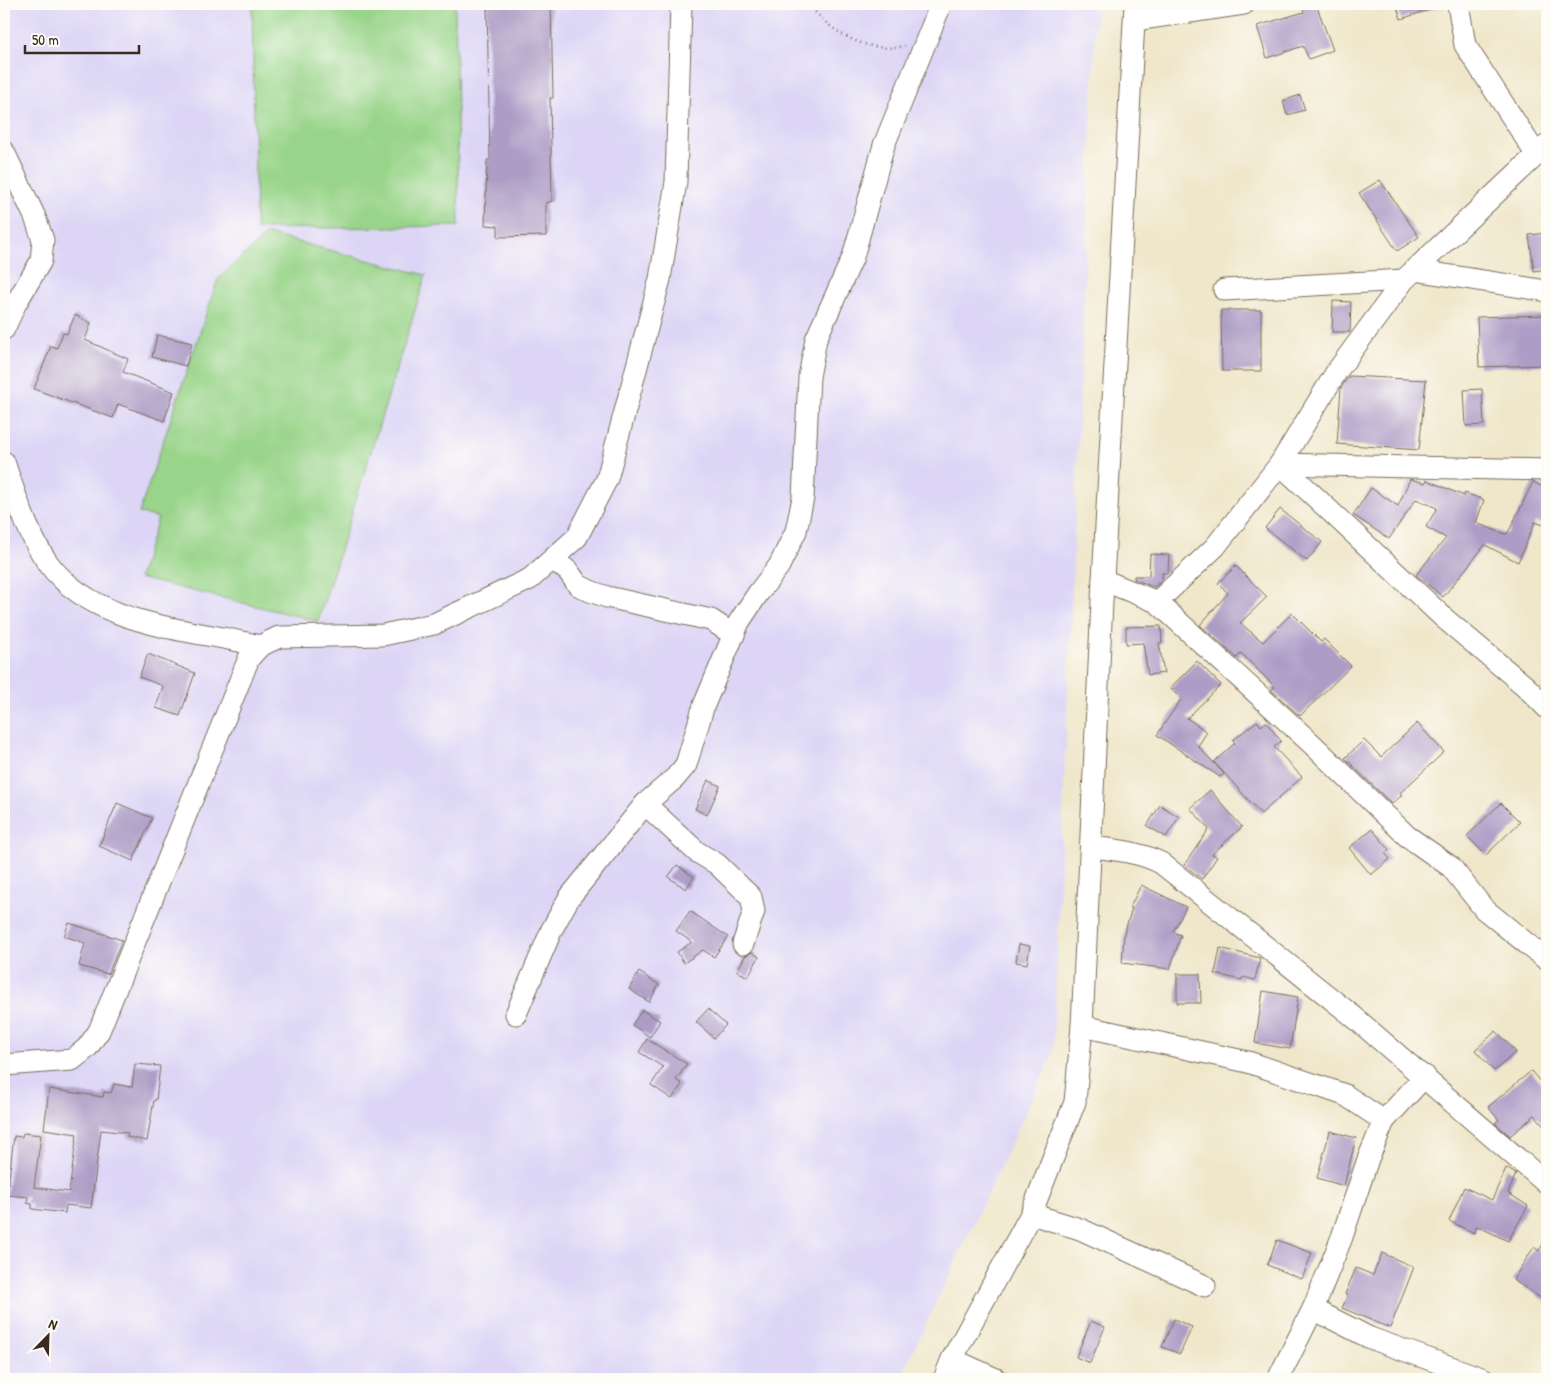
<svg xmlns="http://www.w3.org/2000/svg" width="1551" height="1383" viewBox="0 0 1551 1383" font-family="'Patrick Hand',sans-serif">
	<rect width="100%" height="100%" fill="#fdfcf7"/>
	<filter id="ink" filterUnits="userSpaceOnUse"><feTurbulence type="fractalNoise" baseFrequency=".02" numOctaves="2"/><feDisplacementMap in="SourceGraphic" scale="10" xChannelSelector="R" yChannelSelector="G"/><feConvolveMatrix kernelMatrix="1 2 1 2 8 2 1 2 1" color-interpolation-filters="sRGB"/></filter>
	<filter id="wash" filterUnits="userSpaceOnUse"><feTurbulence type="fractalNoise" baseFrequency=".0096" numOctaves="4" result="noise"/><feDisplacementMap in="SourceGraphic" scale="20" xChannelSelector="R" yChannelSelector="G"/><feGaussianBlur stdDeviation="1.12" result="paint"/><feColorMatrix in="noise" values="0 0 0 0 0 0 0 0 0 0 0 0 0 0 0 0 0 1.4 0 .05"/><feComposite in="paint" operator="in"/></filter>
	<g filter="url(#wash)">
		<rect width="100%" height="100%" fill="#f0e7cb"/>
		<path fill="#dcd5f6" d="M4,4H1096L1053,1054L900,1379H4Z"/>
		<g fill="#98d489" stroke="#6a7f54">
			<path d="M252,4H455L459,226L256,229Z"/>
			<path d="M267,234L426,275L318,621L139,578L158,518L139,513L218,279Z"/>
		</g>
		<g id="blocks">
			<g fill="#ad9dc6">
				<path d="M487,4H551L553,98H550L552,201L546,203V236L498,237V226L485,225L487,160H490Z"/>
				<path d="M1301,4H1316L1333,50L1309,59L1303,46L1267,58L1257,26L1304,12Z"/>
				<path d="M1396,4H1441V6L1401,19Z"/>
				<path d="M1300,95L1305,110L1287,115L1283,101Z"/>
				<path d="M1380,180L1419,237L1397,251L1359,193Z"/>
				<path d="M1547,233V269L1534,271L1529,235Z"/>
				<path d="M1333,301L1351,302L1350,332H1332Z"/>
				<path d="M1221,310H1261V371H1222Z"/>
				<path d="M75,315L91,323L85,340L128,359L123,372L174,392L164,421L118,404L113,418L34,389L51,346L57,348L63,333L67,334Z"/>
				<path d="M1547,315V365L1479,367L1477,317Z"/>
				<path d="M157,335L192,343L186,366L152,357Z"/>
				<path d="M1349,376L1426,380L1419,450L1337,444L1341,388Z"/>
				<path d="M1482,389L1484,425L1466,426L1464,390Z"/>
				<path d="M1410,479L1425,483L1427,480L1464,496L1465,493L1484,500L1476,523L1505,534L1508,533L1533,482L1547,489V526L1535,522L1518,562L1485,545L1443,597L1416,575L1446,538L1426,527L1437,508L1416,499L1389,539L1353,515L1371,488L1398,506Z"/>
				<path d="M1280,509L1322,542L1307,561L1265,528Z"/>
				<path d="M1150,554L1169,555L1168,573H1162V580L1154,587L1134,579V576H1149Z"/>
				<path d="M1236,566L1267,597L1240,623L1263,642L1292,613L1321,642L1324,639L1351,666L1300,716L1271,690L1275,687L1241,653L1237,658L1200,625L1228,593L1218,583Z"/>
				<path d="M1161,626L1162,643H1159L1164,673L1148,675L1143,643L1126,644V627Z"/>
				<path d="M148,654L195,673L180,716L156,708L163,686L139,677Z"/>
				<path d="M1197,661L1221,685L1187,718L1207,732L1198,746L1224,774L1220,777L1157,735L1181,699L1170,688Z"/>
				<path d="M1257,721L1261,726L1266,722L1281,741L1274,747L1302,777L1261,814L1214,762L1235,743L1233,740Z"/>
				<path d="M1417,723L1444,752L1400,793L1402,795L1392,804L1345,758L1364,740L1381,757Z"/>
				<path d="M708,780L720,786L707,815L695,809Z"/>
				<path d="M1210,790L1242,827L1212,854L1217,857L1202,879L1184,865L1209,829L1190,808Z"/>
				<path d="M117,803L152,818L133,861L99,846Z"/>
				<path d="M1501,803L1520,822L1486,855L1467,836Z"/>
				<path d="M1160,805L1179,817L1166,837L1147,826Z"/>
				<path d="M1372,829L1389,849L1385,853L1390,859L1371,875L1349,848Z"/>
				<path d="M677,865L694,877L686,889L668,877Z"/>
				<path d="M1141,885L1186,907L1173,932L1181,935L1170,969L1122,963L1124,934L1132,908L1130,907Z"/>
				<path d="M690,911L728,937L714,957L703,950L684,963L677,952L692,942L676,931Z"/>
				<path d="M69,923L122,940L108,974L79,966L85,943L64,936Z"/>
				<path d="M1019,944L1030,946L1027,964L1016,962Z"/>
				<path d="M1220,948L1260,958L1255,980L1243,977L1242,980L1215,974Z"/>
				<path d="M752,952L759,957L748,977L737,971L745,956Z"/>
				<path d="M639,972L659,985L649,1002L629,989Z"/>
				<path d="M1177,974H1200L1201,1003H1177Z"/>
				<path d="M1263,991L1298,997L1290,1049L1255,1043Z"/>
				<path d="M708,1009L726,1025L714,1038L696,1022Z"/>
				<path d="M642,1010L660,1021L650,1037L632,1025Z"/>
				<path d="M1496,1031L1516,1052L1494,1071L1475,1050Z"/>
				<path d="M647,1039L687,1064L676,1080L682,1084L672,1099L651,1085L663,1067L639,1052Z"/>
				<path d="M135,1064L160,1066L156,1100H154L147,1141L127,1137L128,1133L101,1130L91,1208L66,1205L65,1213L32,1209V1204L27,1203L28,1197L7,1195L14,1136L22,1137L23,1133L41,1135L34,1187L69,1192L77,1134L44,1129L49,1089L103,1097L104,1092L111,1093L114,1084L132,1087Z"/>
				<path d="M1531,1071L1542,1084L1547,1080V1129L1535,1115L1510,1136L1495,1123L1499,1120L1488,1107Z"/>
				<path d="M1330,1131L1356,1138L1344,1186L1317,1178Z"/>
				<path d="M1506,1168L1516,1174L1508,1193L1528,1206L1508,1241L1477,1226L1474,1233L1449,1221L1464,1187L1492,1200Z"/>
				<path d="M1547,1237V1302L1513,1280L1534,1247L1539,1251Z"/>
				<path d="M1277,1240L1312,1253L1302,1279L1267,1265Z"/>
				<path d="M1382,1253L1414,1267L1390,1328L1342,1308L1348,1295L1345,1294L1356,1268L1373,1275Z"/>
				<path d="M1174,1319L1192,1327L1180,1354L1162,1347Z"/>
				<path d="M1091,1321L1105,1327L1090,1363L1076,1357Z"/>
			</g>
		</g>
	</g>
	<g filter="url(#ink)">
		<use href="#blocks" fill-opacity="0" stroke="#7a6c5b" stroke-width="1"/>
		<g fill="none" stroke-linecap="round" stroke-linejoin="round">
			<defs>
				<g id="minor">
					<path d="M1458,4L1465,45L1536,154"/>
					<path d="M1135,20L1244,4"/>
					<path d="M4,152L35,217L43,240L41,261L16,303L4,329"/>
					<path d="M1414,270L1547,291"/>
					<path d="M1224,290L1404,280"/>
					<path d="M4,462C16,496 27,534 48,563C96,628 190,628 260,646"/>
					<path d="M1280,464L1445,619L1525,686L1547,708"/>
					<path d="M1280,464L1547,470"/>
					<path d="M554,560L568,571L578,585L590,591L607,597L711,620L734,635"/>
					<path d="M1103,580L1157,602L1312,744L1407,836L1451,867L1484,909L1547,960"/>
					<path d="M1157,602L1215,547L1280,464L1337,371L1404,280L1547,145"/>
					<path d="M645,804L697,852L717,864L751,897L754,911L743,944"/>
					<path d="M1091,847C1116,850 1139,852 1161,863L1354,1017L1547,1184"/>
					<path d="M516,1014L552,929L569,898L645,804L675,778L686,765L704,705L739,622L759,592L779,566L796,531L803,498L809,377L816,339L853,257L884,145L941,4"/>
					<path d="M1082,1026L1248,1062L1345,1095L1384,1121"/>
					<path d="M4,1065L72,1060L87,1048L99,1031L249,658L260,646L279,637L383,635L434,624L530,579L577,537L607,479L660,279L676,182L681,4"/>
					<path d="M1031,1214L1080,1229L1205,1286"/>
					<path d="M1313,1309L1370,1338L1484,1379"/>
					<path d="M952,1359L996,1379"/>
					<path d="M944,1379L952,1359L1031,1214L1075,1102L1082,1026L1103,580L1135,4"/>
					<path d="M1278,1379L1313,1309L1342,1237L1368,1159L1384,1121L1425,1076"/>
				</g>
			</defs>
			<use href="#minor" stroke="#7a6c5b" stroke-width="23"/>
			<path stroke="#7a6c5b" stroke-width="2.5" stroke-dasharray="1 4" stroke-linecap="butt" d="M809,4C830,33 868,54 905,46"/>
			<use href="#minor" stroke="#fff" stroke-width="21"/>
		</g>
	</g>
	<rect width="1551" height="1383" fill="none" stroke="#fdfcf7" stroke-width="20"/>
	<g transform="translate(48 1336) rotate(23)" stroke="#fdfcf7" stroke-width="4" paint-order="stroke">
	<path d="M0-4L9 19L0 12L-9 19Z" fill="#3b2a1e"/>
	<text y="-8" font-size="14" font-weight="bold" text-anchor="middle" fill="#3b2a1e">N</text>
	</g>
	<path d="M25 45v8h114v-8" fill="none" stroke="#3b2a1e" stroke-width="2.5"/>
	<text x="32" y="45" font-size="15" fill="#3b2a1e" stroke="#fdfcf7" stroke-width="4" paint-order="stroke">50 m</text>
</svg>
